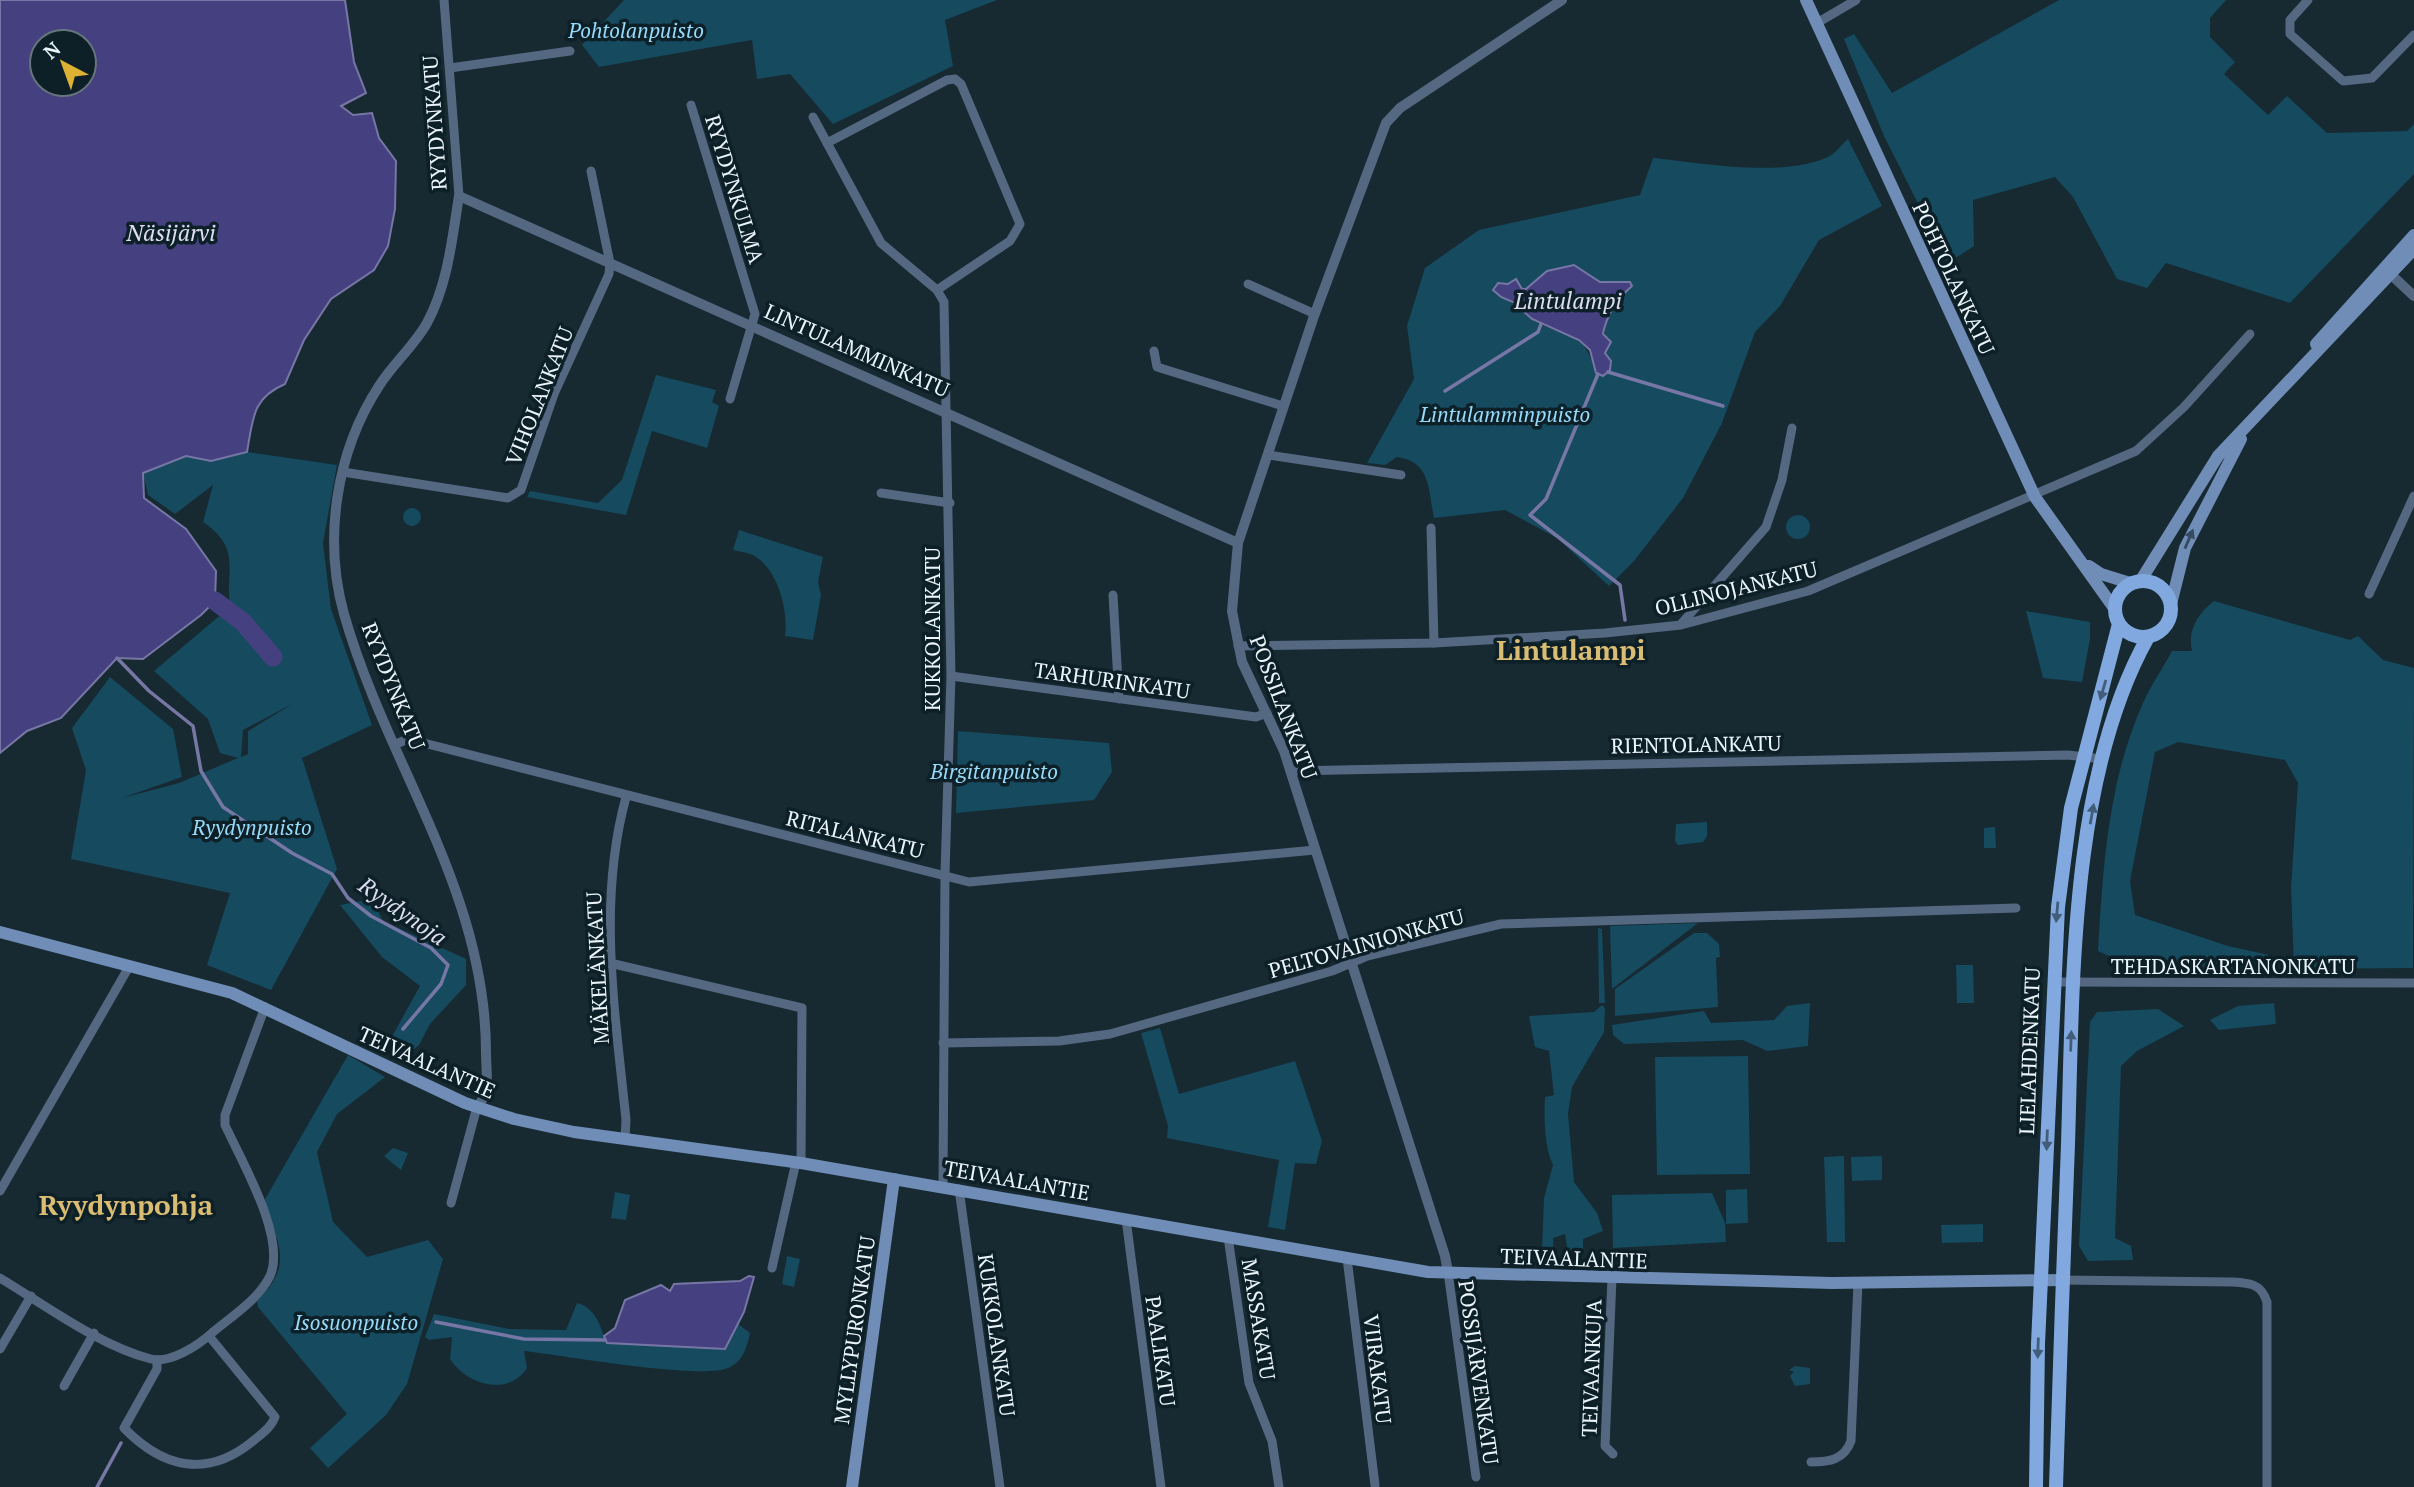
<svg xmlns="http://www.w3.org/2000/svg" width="2414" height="1487" viewBox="0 0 2414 1487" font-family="'PT Serif',serif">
	<rect width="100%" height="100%" fill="#172931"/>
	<g fill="#154a5f" fill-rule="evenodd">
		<path d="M624,0H997L945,20L953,66L833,124L790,74L757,79L752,40L599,67L582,45Z"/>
		<path d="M2059,0H2226L2210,18V37L2235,62L2224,74L2268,115L2287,96L2327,133L2407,131L2414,124V174L2290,303L2166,263L2147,288L2117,279L2073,197L2055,177L1973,200L1974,246L1948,263L1884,136L1844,39L1854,34L1892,93Z"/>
		<path d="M1848,139L1882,206L1819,240L1780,306L1755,332L1722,423L1683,498L1634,561L1609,586L1557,538L1505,510L1434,518C1428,489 1431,462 1397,457L1385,465L1367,463L1414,379L1407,326L1425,268L1479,230L1640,195L1653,158C1703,163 1781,178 1828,157C1835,154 1842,144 1848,139ZM1574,265L1600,282L1632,286C1619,297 1616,309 1605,322V352L1600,376L1596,373C1584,328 1567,340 1533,320C1521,312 1515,302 1501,298L1498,283L1526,289L1547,271Z"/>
		<path d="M656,375L716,390L712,402L719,406L707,448L652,431L626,515L527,497L530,491L598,503L622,480Z"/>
		<path d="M247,452L337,465L323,543L331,609L372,725L302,758L337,869L271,990L207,965L230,893L71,859L86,770L72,728L110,677L173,729L182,777L122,798L179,783L238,758L220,753L208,719L154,671L230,607C225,568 242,549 203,522L213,485L175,514L148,495L143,473L186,456L211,461ZM294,703L248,731V754L241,757L243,730Z"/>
		<circle cx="412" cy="517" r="9"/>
		<circle cx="1798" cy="527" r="12"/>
		<path d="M739,530L823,557L818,582L821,595L813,640L785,636C788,612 780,576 759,559C752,553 742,552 733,550Z"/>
		<path d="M2214,601L2350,640L2358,636L2383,660L2414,668L2413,968L2294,969L2291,887L2298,783L2285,760L2178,742L2155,752L2130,881L2135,915L2228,946L2269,955L2270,971L2133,967L2098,951C2103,867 2108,781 2143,703C2151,685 2163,668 2172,651H2192C2187,631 2198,613 2214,601Z"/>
		<path d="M2026,611L2090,622V639L2082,682L2043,678Z"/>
		<path d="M958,731L1109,743L1112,772L1094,800L956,813Z"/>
		<path d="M1707,822V836L1703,842L1678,845L1675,841L1676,824Z"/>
		<path d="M1995,827L1996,848H1984V828Z"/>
		<path d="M372,899L383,921L466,959V985L430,1024L419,1045L411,1052L390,1040L420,986L382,957L340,905Z"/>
		<path d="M1698,923L1612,989L1610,926Z"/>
		<path d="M1598,928L1602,929L1605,1003H1599Z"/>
		<path d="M1694,933H1707L1719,944L1720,957L1716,958L1718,1007L1615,1016V989Z"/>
		<path d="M1956,965H1973L1974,1003H1957Z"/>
		<path d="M1810,1003L1808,1046L1767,1051L1743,1040L1624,1044L1613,1035L1612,1025L1704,1011L1711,1023L1774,1020L1787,1006Z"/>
		<path d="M2274,1003L2276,1024L2219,1030L2210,1020L2238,1006Z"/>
		<path d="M1602,1005L1605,1008L1604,1032L1572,1087L1568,1114L1574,1182L1597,1213L1603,1231L1583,1239V1252L1568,1254L1565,1234L1553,1238L1554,1259L1513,1264L1512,1259L1542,1249L1544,1198L1553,1165C1544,1147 1544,1117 1545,1097L1554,1095L1549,1051L1535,1047L1529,1016L1594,1012Z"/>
		<path d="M2158,1009L2184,1026L2137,1051L2121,1066L2115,1238L2131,1246L2133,1260L2088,1261L2079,1246L2090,1022L2097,1012Z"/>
		<path d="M1160,1028L1179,1094L1295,1061L1322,1141L1316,1164L1295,1163L1285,1230L1268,1227L1279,1160L1167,1138L1168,1126L1141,1033Z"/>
		<path d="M348,1055L385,1077L337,1114L317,1152L333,1222L367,1257L428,1240L443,1259L407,1384L386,1415L328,1468L310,1448L347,1414L258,1307L257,1301C294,1265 279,1246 264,1201Z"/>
		<path d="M1748,1056L1750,1174L1657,1175L1655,1057Z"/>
		<path d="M393,1148L408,1153L401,1170L384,1156Z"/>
		<path d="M1844,1156L1845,1242H1827L1824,1157Z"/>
		<path d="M1882,1156V1180L1852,1181L1851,1157Z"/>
		<path d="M1747,1189L1748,1223L1726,1224V1190Z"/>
		<path d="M615,1192L630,1195L626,1220L611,1218Z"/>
		<path d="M1712,1193L1725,1223L1726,1242L1613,1248L1612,1195Z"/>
		<path d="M1983,1224V1242L1942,1243L1941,1225Z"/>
		<path d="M787,1256L800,1259L794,1287L782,1284Z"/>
		<path d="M577,1303C594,1307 601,1325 605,1340L612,1342L725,1349L738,1324L750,1333C747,1347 743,1362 728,1368C700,1380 561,1355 524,1351L527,1368C508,1397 467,1385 450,1359L452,1337L429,1340L425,1337L434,1314L509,1329L566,1330Z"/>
		<path d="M1795,1366L1810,1368V1384L1795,1386L1790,1376L1794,1372L1789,1370Z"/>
	</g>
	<g fill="#454080" stroke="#7777a5" stroke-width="2" fill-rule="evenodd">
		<path d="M0,0H345L354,62L366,93L341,106L353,115L372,113L379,138L396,161L395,209L388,246L374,270L331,299L304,340L285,384C252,398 253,419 247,452L211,461L186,456L143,473L144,498L186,529L216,571L215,601L201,615L143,659L117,658L61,718L27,731L0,753ZM42,42H84V84H42Z"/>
		<path d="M1574,265L1600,282H1630L1632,286C1618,298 1606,316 1603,334L1611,342L1605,353L1611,361L1610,370L1603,376L1596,373L1590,350L1579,340L1532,319L1513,302L1501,297L1493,290L1498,283L1508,284L1516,279L1522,289H1526L1547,271Z"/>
		<path d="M749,1276L754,1277L744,1312L725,1349L607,1343L604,1336L615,1328L625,1300L661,1285L670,1291L674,1284L740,1281Z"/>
	</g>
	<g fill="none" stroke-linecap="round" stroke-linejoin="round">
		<g stroke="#7777a5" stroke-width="3.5">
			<path d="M1608,372L1723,406"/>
			<path d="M1598,374L1546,499L1530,515L1620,585L1625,620"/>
			<path d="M1445,391L1538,332L1541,324"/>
			<path d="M117,658L149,691L193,726L201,771L223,807L292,853L332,874L348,898L371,916L431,948L448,965L441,984L403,1029"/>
			<path d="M436,1322L524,1339L605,1340"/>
			<path d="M97,1487L121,1443"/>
		</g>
		<path stroke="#454080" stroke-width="19" d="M215,601L243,622L273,657"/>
		<g stroke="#556882" stroke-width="9">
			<path d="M444,0L459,196"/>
			<path d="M2308,0L2290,20V34L2343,81L2372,78L2414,35"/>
			<path d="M1817,23L1856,0"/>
			<path d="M450,68L570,51"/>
			<path d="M691,105L755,314L730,399"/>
			<path d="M813,117L881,243L937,290L944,302L951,676L945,873L943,1187"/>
			<path d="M827,143L947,80L955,79L961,84L1020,224L1010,241L937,290"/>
			<path d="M1248,284L1315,314"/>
			<path d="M1154,351L1157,367L1283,406"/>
			<path d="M1268,455L1401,475"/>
			<path d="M343,472L508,498L521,490L554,394L609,274L610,263L591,171"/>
			<path d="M881,493L950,503"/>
			<path d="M1431,528L1434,643"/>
			<path d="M2369,594L2414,496"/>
			<path d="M1113,595L1119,699"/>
			<path d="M1682,623L1766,527L1782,480L1792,428"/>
			<path d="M1238,646L1434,643L1605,633L1681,625L1808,591L2136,451L2184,407L2250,334"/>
			<path d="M951,676L1256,717L1267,713"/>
			<path d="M396,744L408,739L969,882L1315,850"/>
			<path d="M1290,771L2068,755L2102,759"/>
			<path d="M610,963L802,1008L801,1163"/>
			<path d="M2053,982L2414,983"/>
			<path d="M943,1043L1059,1041L1110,1034L1332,971L1367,956L1501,924L2016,908"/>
			<path d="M625,1138L626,1120C615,1011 597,903 626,797"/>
			<path d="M959,1189L1000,1487"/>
			<path d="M0,1191L130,965"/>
			<path d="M451,1203L477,1107"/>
			<path d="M1126,1219L1161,1487"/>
			<path d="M1228,1237L1249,1383L1272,1441L1279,1487"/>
			<path d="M1347,1258L1375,1485"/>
			<path d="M772,1268L796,1162"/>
			<path d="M1448,1272L1476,1477"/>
			<path d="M0,1278C45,1305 100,1346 151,1359C170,1364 199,1345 213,1332C232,1316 259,1299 270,1276C287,1238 241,1160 225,1125V1115L265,1007"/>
			<path d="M1612,1278L1605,1446L1613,1454"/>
			<path d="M2062,1280L2231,1282C2249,1283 2261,1283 2267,1302V1487"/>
			<path d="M0,1349L31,1296"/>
			<path d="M157,1360V1369L124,1428C164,1469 208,1478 253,1441C261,1434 271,1428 275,1417L209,1336"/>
			<path d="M64,1386L94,1333"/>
			<path d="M1811,1462C1829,1462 1844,1460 1851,1441L1858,1283"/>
		</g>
		<g stroke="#556882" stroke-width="10">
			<path d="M2385,269L2414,296"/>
			<path d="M477,1107C491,1092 486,1072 486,1053C486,889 387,765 344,614C323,539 336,452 379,386C393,364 414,346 427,323C448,284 452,239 459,196L1238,543"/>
			<path d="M1448,1272L1445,1256L1284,751L1242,662L1232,611L1238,543L1314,316L1386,123L1400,108L1562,0"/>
		</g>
		<g stroke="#6f8db6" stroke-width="12">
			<path d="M1806,0L2035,497L2114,608"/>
			<path d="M2316,344L2414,235"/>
			<path d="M2089,566L2101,574L2130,583"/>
			<path d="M2141,580L2218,456L2414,249"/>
			<path d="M2171,604L2185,548L2241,439"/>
			<path d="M0,932L232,993L465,1103L514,1119L574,1132L801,1163L1428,1272L1832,1283L2062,1280"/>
			<path d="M852,1487L894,1179"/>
		</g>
		<g stroke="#82a9df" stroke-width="14">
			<circle cx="2143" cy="609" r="28"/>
			<path d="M2036,1487L2038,1344L2058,907L2071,808L2119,624"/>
			<path d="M2056,1487C2059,1373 2064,1258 2068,1144C2073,986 2069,778 2148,637"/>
		</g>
	</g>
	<defs><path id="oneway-solid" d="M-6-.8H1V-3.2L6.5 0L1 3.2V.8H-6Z" transform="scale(1.75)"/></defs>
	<use fill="#344b60" href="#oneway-solid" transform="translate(2189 539) rotate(-67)"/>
	<g fill="#425d7a">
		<use href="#oneway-solid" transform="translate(2103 690) rotate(106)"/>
		<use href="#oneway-solid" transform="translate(2092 814) rotate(-80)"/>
		<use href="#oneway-solid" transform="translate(2057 912) rotate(95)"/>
		<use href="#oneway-solid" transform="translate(2071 1041) rotate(-88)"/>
		<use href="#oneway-solid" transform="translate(2047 1140) rotate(92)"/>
		<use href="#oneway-solid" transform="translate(2038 1348) rotate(92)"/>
	</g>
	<g text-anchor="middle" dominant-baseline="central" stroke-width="7" stroke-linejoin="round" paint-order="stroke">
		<g font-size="21" font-style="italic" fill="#97dbfa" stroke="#0d1f27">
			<text x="636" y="30">Pohtolanpuisto</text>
			<text x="1505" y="414">Lintulamminpuisto</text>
			<text x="994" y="771">Birgitanpuisto</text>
			<text x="252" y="827">Ryydynpuisto</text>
			<text x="356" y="1322">Isosuonpuisto</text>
		</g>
		<g font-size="21" fill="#ebf6fb" stroke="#0d1f27">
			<text transform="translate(434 123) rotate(-94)">RYYDYNKATU</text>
			<text transform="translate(735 189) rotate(73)">RYYDYNKULMA</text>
			<text transform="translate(1954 278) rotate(65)">POHTOLANKATU</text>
			<text transform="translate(857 350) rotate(24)">LINTULAMMINKATU</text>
			<text transform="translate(539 396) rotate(-68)">VIHOLANKATU</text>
			<text transform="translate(1736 588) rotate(-14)">OLLINOJANKATU</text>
			<text transform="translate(932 629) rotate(-90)">KUKKOLANKATU</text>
			<text transform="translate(1112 680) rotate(8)">TARHURINKATU</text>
			<text transform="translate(394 686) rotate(68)">RYYDYNKATU</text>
			<text transform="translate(1284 707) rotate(69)">POSSILANKATU</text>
			<text transform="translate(1696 744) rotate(-1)">RIENTOLANKATU</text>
			<text transform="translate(855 834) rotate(14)">RITALANKATU</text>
			<text transform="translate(1366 943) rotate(-16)">PELTOVAINIONKATU</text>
			<text x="2233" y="966">TEHDASKARTANONKATU</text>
			<text transform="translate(597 968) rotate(-93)">MÄKELÄNKATU</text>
			<text transform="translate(2029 1051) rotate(-88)">LIELAHDENKATU</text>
			<text transform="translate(427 1062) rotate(24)">TEIVAALANTIE</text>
			<text transform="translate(1017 1180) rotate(10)">TEIVAALANTIE</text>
			<text transform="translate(1574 1258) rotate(2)">TEIVAALANTIE</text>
			<text transform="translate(1259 1319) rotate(81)">MASSAKATU</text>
			<text transform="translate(854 1330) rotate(-82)">MYLLYPURONKATU</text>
			<text transform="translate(997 1335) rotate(82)">KUKKOLANKATU</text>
			<text transform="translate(1161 1351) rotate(82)">PAALIKATU</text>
			<text transform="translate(1591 1368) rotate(-88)">TEIVAANKUJA</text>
			<text transform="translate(1378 1369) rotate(83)">VIIRAKATU</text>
			<text transform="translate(1479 1372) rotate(82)">POSSIJÄRVENKATU</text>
		</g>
		<g font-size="23" font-style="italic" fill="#dcddf1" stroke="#0d1f27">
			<text x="171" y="232">Näsijärvi</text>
			<text x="1568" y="300">Lintulampi</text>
			<text transform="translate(403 911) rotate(35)">Ryydynoja</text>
		</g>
		<g font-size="28" font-weight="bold" fill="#dabd72" stroke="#0d1f27">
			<text x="1571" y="649">Lintulampi</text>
			<text x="126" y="1204">Ryydynpohja</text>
		</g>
	</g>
	<g transform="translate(63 63) rotate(319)"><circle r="33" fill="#0d1f27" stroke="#66757c" stroke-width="2"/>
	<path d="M0-5L12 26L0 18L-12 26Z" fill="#ddb133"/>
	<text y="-10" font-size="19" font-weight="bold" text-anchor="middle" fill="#ebf6fb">N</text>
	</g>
</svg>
